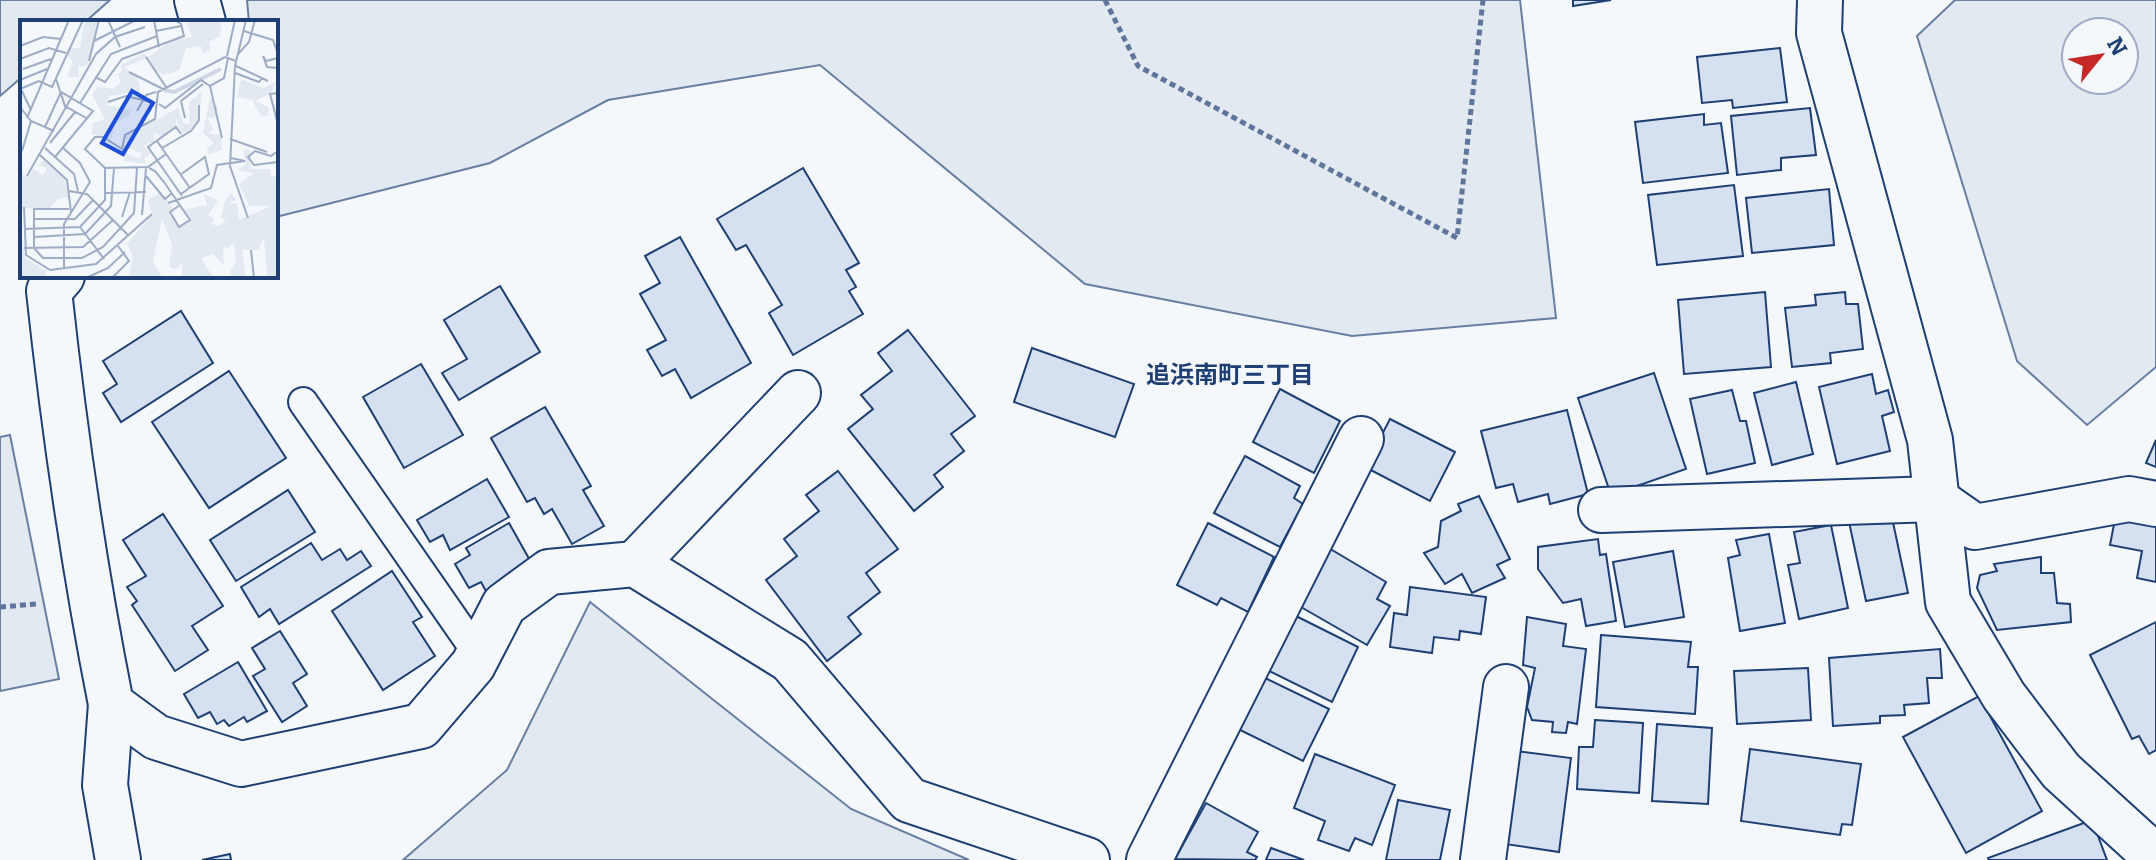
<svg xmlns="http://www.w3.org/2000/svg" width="2156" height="860" viewBox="0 0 2156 860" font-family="Bitter,'Noto Sans JP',serif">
	<rect width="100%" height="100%" fill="#f4f7fb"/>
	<g fill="#e3e9f0" stroke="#687fa3" stroke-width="2" fill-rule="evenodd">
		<path d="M0,0H110L85,22H22V77L0,96Z"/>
		<path d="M247,0H1520L1556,318L1352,336L1085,284L820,65L608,100L490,163L276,217V22H249Z"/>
		<path d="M1955,0H2156V367L2087,425L2017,361L1917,36ZM2076,32H2124V80H2076Z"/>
		<path d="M10,435L59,679L0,691V437Z"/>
		<path d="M590,602L851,809L969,860H403L507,770Z"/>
	</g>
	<g fill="#d5e0f0" stroke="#1d3f73" stroke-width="2">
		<path d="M1573,0H1611L1573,6Z"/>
		<path d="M1780,48L1787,102L1733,108L1732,100L1702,103L1697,57Z"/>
		<path d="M1810,108L1816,155L1781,158V170L1737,175L1731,116Z"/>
		<path d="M1704,114V125L1721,123L1728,173L1643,183L1635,122Z"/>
		<path d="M803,168L859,263L846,270L856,287L849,291L863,314L793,355L769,313L782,305L746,245L736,250L717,219Z"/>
		<path d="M1734,185L1743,256L1657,265L1648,195Z"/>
		<path d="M1829,189L1834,245L1752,253L1746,198Z"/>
		<path d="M680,237L751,363L691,398L675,369L662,376L647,350L666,340L640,294L660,283L645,256Z"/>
		<path d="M500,286L540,352L459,400L442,373L467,359L444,320Z"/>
		<path d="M1765,292L1771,367L1684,374L1678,300Z"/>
		<path d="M1845,292L1846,304H1858L1863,349L1830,353L1831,363L1792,367L1785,308L1816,305L1815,295Z"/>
		<path d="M181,311L213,363L121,422L103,393L117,384L103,361Z"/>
		<path d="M908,330L975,416L951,434L964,451L934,475L943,487L914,511L848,429L873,409L861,395L892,371L878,353Z"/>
		<path d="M1032,348L1134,384L1115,437L1014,402Z"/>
		<path d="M421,364L463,435L404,468L363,397Z"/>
		<path d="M229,371L286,458L209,508L152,422Z"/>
		<path d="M1654,373L1686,469L1611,495L1578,398Z"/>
		<path d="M1872,374L1876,394L1888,390L1894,412L1882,416L1890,451L1837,464L1819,387Z"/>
		<path d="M1796,382L1813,454L1772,465L1754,393Z"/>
		<path d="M1280,389L1340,421L1314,473L1253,442Z"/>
		<path d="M1732,390L1740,421H1746L1755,463L1707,474L1690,399Z"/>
		<path d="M545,407L591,486L583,490L604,526L572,544L552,509L544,514L535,498L527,502L491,438Z"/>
		<path d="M1567,410L1588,494L1550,504L1548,494L1518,502L1513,484L1496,488L1481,431Z"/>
		<path d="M1390,419L1455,452L1430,501L1365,467Z"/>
		<path d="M2156,440V467L2146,463Z"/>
		<path d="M1245,456L1300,486L1294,498L1303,504L1280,547L1214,513Z"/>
		<path d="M838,471L898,549L866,573L880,592L848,617L861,634L827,661L766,580L797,556L784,539L819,511L806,495Z"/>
		<path d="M487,479L509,517L450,550L443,535L430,542L417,520Z"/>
		<path d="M288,490L315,532L236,581L210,540Z"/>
		<path d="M1479,496L1510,559L1497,565L1505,578L1472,593L1462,574L1445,584L1424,553L1438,547L1441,521L1461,511L1458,504Z"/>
		<path d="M2117,509L2156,517V582L2137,578L2142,551L2110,545Z"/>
		<path d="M1891,513L1908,593L1866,601L1849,522Z"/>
		<path d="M163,514L223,606L192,626L208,650L175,671L132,605L137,601L127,587L146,576L123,540Z"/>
		<path d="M509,523L532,564L486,591L481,582L469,588L455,564L470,555L466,548Z"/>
		<path d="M1208,523L1274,557L1248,612L1221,598L1217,605L1177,585Z"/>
		<path d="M1831,525L1848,608L1799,619L1788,565L1800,563L1794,532Z"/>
		<path d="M1769,534L1785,623L1740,631L1728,558L1740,555L1736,540Z"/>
		<path d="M1598,539L1600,555L1606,554L1616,621L1586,626L1581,599L1563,603L1538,569V547Z"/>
		<path d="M311,543L322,560L340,549L347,560L361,551L371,566L279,624L270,609L259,617L241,587Z"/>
		<path d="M1327,547L1386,582L1377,599L1390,606L1367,645L1294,603Z"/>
		<path d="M1673,551L1684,617L1625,627L1613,562Z"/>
		<path d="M2041,557V573H2054L2057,603L2070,604L2071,622L1997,630L1977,588L1980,575L1997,571L1994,564Z"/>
		<path d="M392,571L422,617L413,622L435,656L383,690L332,611Z"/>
		<path d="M1410,587L1486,597L1481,634L1460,631L1459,640L1434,637L1432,653L1390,647L1394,613L1407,615Z"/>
		<path d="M1292,614L1358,647L1332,702L1265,669Z"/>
		<path d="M1527,617L1566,624L1563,646L1586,649L1577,724L1568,722L1566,733L1552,732L1553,722L1532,720L1527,707L1535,668L1523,665Z"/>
		<path d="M2156,622V750L2149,754L2139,736L2132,739L2090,655Z"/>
		<path d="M280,631L307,674L293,683L307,706L282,722L253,676L265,669L252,648Z"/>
		<path d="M1601,635L1691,642L1688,667H1698L1695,714L1596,707Z"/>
		<path d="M1940,649L1942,678H1927L1929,703L1904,705L1905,715L1880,716V723L1833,726L1829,658Z"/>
		<path d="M238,662L267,711L247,722L244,717L229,726L224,720L217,724L210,712L198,718L184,694Z"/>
		<path d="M1808,668L1811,720L1737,724L1734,671Z"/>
		<path d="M1261,676L1329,709L1303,761L1236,728Z"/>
		<path d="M1979,696L2042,811L1966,853L1903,737Z"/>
		<path d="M1595,720L1643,723L1639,793L1577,789L1579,747H1593Z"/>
		<path d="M1657,724L1712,728L1708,804L1652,801Z"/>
		<path d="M1750,749L1861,764L1852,825L1842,824L1840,835L1741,821Z"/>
		<path d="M1516,751L1571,758L1559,852L1505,844Z"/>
		<path d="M1315,754L1395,785L1372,845L1355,838L1349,851L1318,840L1325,821L1294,808Z"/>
		<path d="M1398,800L1450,810L1440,860H1386Z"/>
		<path d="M1206,803L1258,832L1247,852L1257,857L1255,860L1175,859Z"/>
		<path d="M2092,820L2107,860H1989L1988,858Z"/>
		<path d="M1271,848L1304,860H1266Z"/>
		<path d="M230,854L231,860H202Z"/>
	</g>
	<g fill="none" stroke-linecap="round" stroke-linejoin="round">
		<defs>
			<path id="service" d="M303,402L478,654"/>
			<g id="minor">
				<path d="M197,0L203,22"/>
				<path d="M1820,0L1819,33L1930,440L1948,602L2004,696L2061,771L2150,852L2154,860"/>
				<path d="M62,276L49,291C64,429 84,568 111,704L156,737L241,764L421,726L473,665L504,605L549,572L635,564L790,660L909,800L1087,860"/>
				<path d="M1601,510L1935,499L1975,527L2129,499L2156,504"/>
				<path d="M635,564L798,393"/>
				<path d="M111,704L105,785L118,860"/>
				<path d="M1149,860L1361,439"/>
				<path d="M1483,860L1506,687"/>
			</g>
		</defs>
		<use href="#service" stroke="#1d3f73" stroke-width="32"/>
		<use href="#minor" stroke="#1d3f73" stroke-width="48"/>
		<g stroke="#5e769c" stroke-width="5" stroke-dasharray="6 4" stroke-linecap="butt">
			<path d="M1105,0L1138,66L1457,238L1483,0"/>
			<path d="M0,607L36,604"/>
		</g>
		<use href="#service" stroke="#f4f7fb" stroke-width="28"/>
		<use href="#minor" stroke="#f4f7fb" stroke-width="44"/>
	</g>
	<g text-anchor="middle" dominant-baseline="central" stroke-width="6" stroke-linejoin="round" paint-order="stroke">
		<g font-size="24" font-weight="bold" fill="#1d3f73" stroke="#f4f7fb">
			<text x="1230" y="375">追浜南町三丁目</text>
		</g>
	</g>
	<g transform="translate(20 20)">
		<rect width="258" height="258" fill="#f4f7fb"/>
		<path d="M65,0H78L67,46H58L59,57H47L53,41L47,34L50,28H60ZM166,0L202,3L200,16L189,22L190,30L183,34L181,26L166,28L159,50L144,55L134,50L128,37L105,47L118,58L121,78L108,73L89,76L87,85L111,90L109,95L95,104L91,119L71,114L73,103L85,99L72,75L78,66L92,69L101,62L97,54L102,52L101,45L124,33L128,37L151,21L172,17ZM221,59L243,68L255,62L252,72L236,81L248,87L249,95L241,96L232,80L217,77ZM182,72L178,100L168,112L162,113L156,99V106L143,116L134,113V121L123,126L131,133L124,139L126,144L104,141V132L119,139L122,134L109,128L105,117L158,88L163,103L170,104L169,82ZM190,77L198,87L195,98L187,97L193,109L189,114L201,115L202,130L188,135L187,128L194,123L183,113ZM223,129L231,130L230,149H250L251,157L258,156V258L247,255L244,218L238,230H222L226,258H212L210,252L216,242L214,221L209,228L203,227L204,245L192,234L181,239L194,258H162V242L156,249L149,247L152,225L142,198L133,242L143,258H108L113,237L107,224L132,195L128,180L140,173L153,188L149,192L159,208L170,201L164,190L187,185L184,174L198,181L188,195L194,198L191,204L199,206L206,200L201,198L205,181L211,173L216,180L208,184L217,183L219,200L251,186H229L219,164L234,153L218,150L226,143ZM24,140L45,160L48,177L39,178L30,188H3L0,198V154L9,156L13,149L23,155L27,148L17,145ZM2,221L5,238L26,251V258H0Z" fill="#e3e9f0"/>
		<path fill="none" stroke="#cfd7e4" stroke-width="4" d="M144,70L154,72L201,49"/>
		<path fill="none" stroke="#9eadc5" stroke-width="2" d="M88,0L100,27M134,0L139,27M226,0L215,46L210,146L228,198M136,11L161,6M224,11L253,20L258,34M74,21L116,0M0,26L23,17L41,19M218,34L229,22L235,0M207,36L215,0M126,37L146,67M258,38L246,41L243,36L247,47L258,48M0,39L29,28L46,33M69,41L79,0M216,46L248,61M3,49L31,39M109,52L143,69M215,53L239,62L242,58M75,57L85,62L102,39L164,16L161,4L154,0M36,59L45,86L68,99M0,60L27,49M0,67L11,90M0,69L19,61L32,67L63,0M258,73L250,74L258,104M88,82L106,76L135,83M60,83L91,34L137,16M139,84L145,88L181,60L190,66M0,87L11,101L34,111M117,91L126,75L136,72M7,98L49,0M165,98L161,81L183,64M25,107L41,72L73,91L35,137M161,114L156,107L128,127L162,176M202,118L190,66L204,58L208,38M210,119L247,132M137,121L170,168M30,123L55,92M25,128L54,154L58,171M43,128L60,143L70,162L44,204V249M142,128L171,111L179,100V85M2,131L11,101M258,131L251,136L235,131L228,137L234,145L258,142M146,134L128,147L85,148L65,129L75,117H83L102,129L105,115L135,99L138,72L205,37L216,41M20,135L47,160L51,192M129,148L135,151L144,162L170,200L159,207L150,192L160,185M160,155L185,137L189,154L161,174M7,156L76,34L95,17L125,7M126,156L145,179L151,174M49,171L67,174L108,215M86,173L126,172M148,183L191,168L197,145L225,141L211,138M4,187L6,235L30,250L76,244L132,194M49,189H14V228L23,238H62L83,227L114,193L117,148M122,195L126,148M102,197L110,172M14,199H55L73,180M60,207L84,239M4,209L60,207L85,180V148M14,217L65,214L91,186L94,148M4,228L63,227L93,200M231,230L234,258M66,258L88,248L105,232M92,258L109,241L98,226"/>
		<path fill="#1d4ed8" fill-opacity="0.15" stroke="#1d4ed8" stroke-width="4" d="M112,71L133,83L103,134L82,123Z"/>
		<rect width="258" height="258" fill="none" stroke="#1d3f73" stroke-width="4"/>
	</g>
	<g transform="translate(2100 56) rotate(60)"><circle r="38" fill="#f4f7fb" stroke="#9eadc5" stroke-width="2"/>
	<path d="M0-6L14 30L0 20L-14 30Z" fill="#c62828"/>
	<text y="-12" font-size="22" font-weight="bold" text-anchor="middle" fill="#1d3f73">N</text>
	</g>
</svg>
